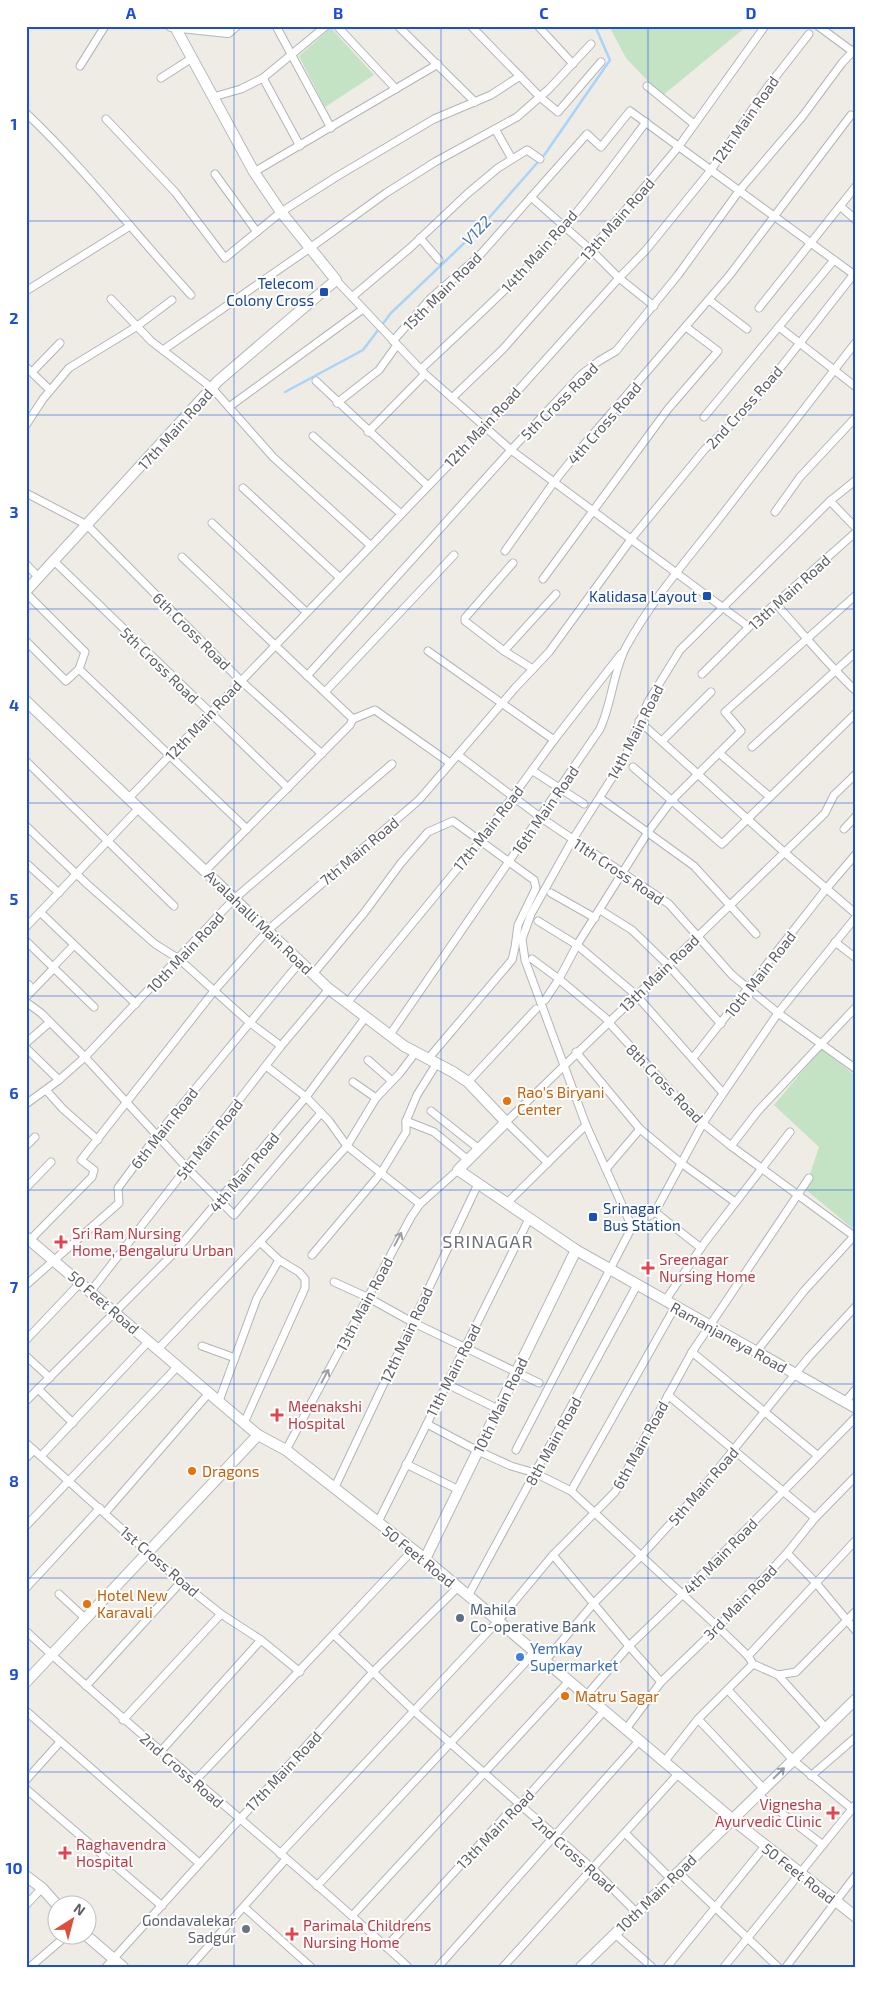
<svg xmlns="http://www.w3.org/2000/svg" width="882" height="1993" viewBox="0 0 882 1993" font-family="'Exo 2',sans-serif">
	<rect width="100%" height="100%" fill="#eeece5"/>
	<g fill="#c3e3c4">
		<path d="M609,26H747L662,96L626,58Z"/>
		<path d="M331,28L374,75L325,107L299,56Z"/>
		<path d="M821,1049L856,1076V1224L852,1228L805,1189L819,1147L774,1105Z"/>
	</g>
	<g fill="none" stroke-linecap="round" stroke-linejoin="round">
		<path stroke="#aad3f8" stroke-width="2.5" d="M285,392L363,350L391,313L481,227L545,154L610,60L595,26"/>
		<defs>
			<g id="street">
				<path d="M276,26L331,128"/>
				<path d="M337,26L396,89"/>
				<path d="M398,26L475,102"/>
				<path d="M471,26L540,97L558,112L601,62"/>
				<path d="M538,26L573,64"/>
				<path d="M818,26L852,51"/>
				<path d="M80,66L105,26"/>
				<path d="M161,78L192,58"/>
				<path d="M263,78L300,146"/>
				<path d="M647,86L694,124"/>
				<path d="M213,97L241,89L263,78L326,26"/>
				<path d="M26,113C86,170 136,235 191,295"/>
				<path d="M106,119L175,192L225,258L281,212L336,177L434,119L491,95L520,76"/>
				<path d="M495,129L512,159"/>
				<path d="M254,172L438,64"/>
				<path d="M215,174L257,232"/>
				<path d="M531,197L591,250L619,278L654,306"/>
				<path d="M840,206L856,220"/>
				<path d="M420,238L439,260"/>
				<path d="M336,280L425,374L511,450L749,627"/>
				<path d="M26,291L130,226"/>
				<path d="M352,297L410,248L467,194L498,168L527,150L540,159"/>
				<path d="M111,299L151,341L212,388L273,457L370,545"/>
				<path d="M709,300L747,329"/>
				<path d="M759,308L856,186"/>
				<path d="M779,327L856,387"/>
				<path d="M393,341L430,299L479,256L587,134L601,147L630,111L856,276"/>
				<path d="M163,350L310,248L386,193L435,162L517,117L549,89L591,44"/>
				<path d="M26,367L50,390"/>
				<path d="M421,369C466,327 512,285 554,239C587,202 616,162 646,122"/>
				<path d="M32,372L60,343"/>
				<path d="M316,381L427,485"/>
				<path d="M452,398L503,349L623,213L679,146L765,26"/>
				<path d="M337,403L379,370L397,345"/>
				<path d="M229,407L363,309"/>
				<path d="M704,417L834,260"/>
				<path d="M26,425L43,399L69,368L136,327L172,300"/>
				<path d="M368,432L425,374"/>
				<path d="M313,436L400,513"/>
				<path d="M243,488L339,577"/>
				<path d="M26,493L87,525L240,680L322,754"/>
				<path d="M830,501L856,528"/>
				<path d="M775,512L800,477L856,417"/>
				<path d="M212,523L306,612"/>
				<path d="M505,551L554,482L582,447L729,276L851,115"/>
				<path d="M182,557L353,719L350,725L205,871"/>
				<path d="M54,561L288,788"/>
				<path d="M513,563L465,618V621L504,651L533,669"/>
				<path d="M26,564L39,578"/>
				<path d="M543,579L668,409L718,351L686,327"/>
				<path d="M26,593L85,652L79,669L247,829"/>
				<path d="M775,603C802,632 827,664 856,691"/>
				<path d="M26,641L66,681L79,669"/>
				<path d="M428,651L554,740"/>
				<path d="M504,651L556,594"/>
				<path d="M702,674L749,627L856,532"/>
				<path d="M307,676L511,450L582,374L599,361L616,351L678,275L739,191L802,117L842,63L856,48"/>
				<path d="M325,692L454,555"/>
				<path d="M353,719L375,710L450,763"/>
				<path d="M639,721L784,852L856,914"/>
				<path d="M662,741L711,692"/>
				<path d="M752,747L856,652"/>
				<path d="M719,753L770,797"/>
				<path d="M458,755L540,817L669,904L732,975L778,1013L856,1069"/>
				<path d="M26,761L174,906"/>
				<path d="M633,767L722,844L856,713"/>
				<path d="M533,771L584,804"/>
				<path d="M129,798L485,427L619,278L646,250L711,170L766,89L809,34"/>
				<path d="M600,798L694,866L756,934"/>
				<path d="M26,826L87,884L155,944L179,959L249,1022L281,1046"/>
				<path d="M844,829L856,816"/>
				<path d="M26,863L59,893"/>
				<path d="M551,893L595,918"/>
				<path d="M600,910L632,930L668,965L721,1024"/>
				<path d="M40,912L136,1004"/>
				<path d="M538,921L577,945L636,995L723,1093"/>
				<path d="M26,927L139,808"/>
				<path d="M26,941L94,1007"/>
				<path d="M835,942L856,958"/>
				<path d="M532,959L559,979L609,1021L611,1025L695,1117L731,1146L854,1236"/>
				<path d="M53,967L74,945"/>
				<path d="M313,974L364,913L401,863L428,832L453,821L534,880L536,888L518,925L515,947L512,960L428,1059"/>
				<path d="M26,983L29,985L26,989"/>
				<path d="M26,997L54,968"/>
				<path d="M545,1000L559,979L577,945L648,832L672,800L741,731L725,712L856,595"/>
				<path d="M26,1002L41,1013L85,1057L186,1167L234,1215L321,1113"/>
				<path d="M347,1003L481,840L554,740L621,654"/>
				<path d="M389,1036L600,729C612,703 613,672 626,647C650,603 684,563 715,524C762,463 809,402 856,342"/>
				<path d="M26,1043L50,1022"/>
				<path d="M26,1048L59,1080"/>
				<path d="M576,1052L640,1129L681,1163L735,1202"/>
				<path d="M693,1058L826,889L856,854"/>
				<path d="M368,1060L392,1081"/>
				<path d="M266,1066L306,1097L329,1121L347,1146L420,1204"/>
				<path d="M353,1082L376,1098"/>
				<path d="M468,1082L536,1009"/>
				<path d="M46,1090L63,1109L98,1140"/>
				<path d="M26,1104L59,1080L85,1057L234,899L392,764"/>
				<path d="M431,1111L479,1149"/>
				<path d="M406,1121L434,1132L468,1160"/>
				<path d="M26,1146L35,1137"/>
				<path d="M731,1146L758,1111L856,1007"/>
				<path d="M548,1163L506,1122L818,820L825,813L834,795L856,774"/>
				<path d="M606,1169L640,1129"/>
				<path d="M26,1188L51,1162"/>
				<path d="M507,1203L586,1125"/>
				<path d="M655,1212L701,1248"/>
				<path d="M632,1227L655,1212L703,1123L778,1013L856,917"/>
				<path d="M30,1240L92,1177L94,1170L81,1160L214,991L268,930L419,800L515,688L549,652L632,538L705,449L733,423L759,395L854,274"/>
				<path d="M312,1255L381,1173L406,1132V1121L417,1095L437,1063"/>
				<path d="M334,1282L367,1297L412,1322L539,1383"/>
				<path d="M26,1285L119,1203L118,1188L158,1134L300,962"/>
				<path d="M91,1291L281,1046L329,989"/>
				<path d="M665,1301L705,1242L790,1132"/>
				<path d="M26,1340L81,1282"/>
				<path d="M202,1346L235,1358"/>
				<path d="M158,1349L260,1242L347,1146L376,1098L400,1073L415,1053"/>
				<path d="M692,1352L817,1455"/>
				<path d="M756,1352L804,1291L856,1234"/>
				<path d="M26,1356L50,1378"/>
				<path d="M447,1384L498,1409"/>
				<path d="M38,1389L73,1423"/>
				<path d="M668,1395L815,1518"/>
				<path d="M26,1401L174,1253L306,1097L365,1018"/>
				<path d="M219,1401L257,1298L279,1260"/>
				<path d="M845,1402L856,1389"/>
				<path d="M244,1423L305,1288V1279L299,1272L279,1260L260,1242"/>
				<path d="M427,1424L478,1451L511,1466L535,1473L571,1491L718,1627L748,1656L753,1664L778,1675L826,1728"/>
				<path d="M26,1443L181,1582L221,1614L261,1640L300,1672"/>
				<path d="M286,1450L411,1217L420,1204L458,1170"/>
				<path d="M516,1450L632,1227L586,1125L525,960L522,939L531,914L573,839L624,759L648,702L680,650L830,501L856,480"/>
				<path d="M41,1456L149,1341"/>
				<path d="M26,1458L34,1450"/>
				<path d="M406,1464L459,1490"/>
				<path d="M335,1487L478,1184"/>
				<path d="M571,1491L675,1307"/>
				<path d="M105,1513L209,1393"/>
				<path d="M378,1522L529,1219"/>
				<path d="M26,1526L178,1366"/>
				<path d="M787,1553L816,1583L856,1631"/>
				<path d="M553,1555L629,1646L661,1682"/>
				<path d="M26,1588L100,1508"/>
				<path d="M59,1594L86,1619"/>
				<path d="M468,1596L637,1285"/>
				<path d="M26,1631C150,1747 284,1851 408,1967"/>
				<path d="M334,1635L414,1711L592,1868L636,1912"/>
				<path d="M748,1656L856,1540"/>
				<path d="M545,1661L594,1603L641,1556L700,1491L809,1357L856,1306"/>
				<path d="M778,1675L796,1672L856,1611"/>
				<path d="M86,1686L181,1582"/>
				<path d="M728,1690L793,1760L856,1812"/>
				<path d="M586,1696L629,1646L682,1595L856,1417"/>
				<path d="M26,1711L199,1863"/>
				<path d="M698,1719L763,1788"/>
				<path d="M123,1720L221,1614"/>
				<path d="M626,1729L661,1682L718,1627L787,1553L815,1518L856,1476"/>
				<path d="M161,1751L261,1640"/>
				<path d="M664,1762L698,1719L753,1664"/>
				<path d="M811,1776L856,1737"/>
				<path d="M26,1780L60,1742"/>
				<path d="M195,1781L413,1550"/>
				<path d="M26,1789L162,1906"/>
				<path d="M757,1794L823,1845"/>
				<path d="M625,1833L671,1879"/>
				<path d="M280,1854L498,1621L553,1555L615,1492L692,1352L809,1178"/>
				<path d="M678,1872L778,1967"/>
				<path d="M317,1886L524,1664L534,1651"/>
				<path d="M26,1905L42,1888"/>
				<path d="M244,1907L311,1967"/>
				<path d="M352,1916L569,1681"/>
				<path d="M615,1934L652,1967"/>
				<path d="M386,1947L509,1812L520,1805L604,1711"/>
				<path d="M30,1967L66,1936"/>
				<path d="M106,1967L373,1672L458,1587"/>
				<path d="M190,1967L286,1859"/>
				<path d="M438,1967L639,1741"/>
				<path d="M503,1967L678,1774"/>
				<path d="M667,1967L765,1846"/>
				<path d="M724,1967L856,1804"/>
				<path d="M786,1967L856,1875"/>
			</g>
			<g id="secondary">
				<path d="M171,26L228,32L235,26"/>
				<path d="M26,591L218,381L336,280L281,212L254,172L175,27"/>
				<path d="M26,701L329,989L404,1046L453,1072L468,1082L506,1122L458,1170L576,1250L856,1408"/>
				<path d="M26,1237L258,1435L286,1450L425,1559L732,1819L856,1917"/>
				<path d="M425,1559L576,1250"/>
				<path d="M26,1682L258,1435"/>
				<path d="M26,1876L42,1888L58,1906"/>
				<path d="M87,1936L123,1967"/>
				<path d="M581,1967L856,1699"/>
			</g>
		</defs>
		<use href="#street" stroke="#b2b4b9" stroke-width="9"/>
		<use href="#secondary" stroke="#b3b6bb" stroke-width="12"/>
		<use href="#street" stroke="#fff" stroke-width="7"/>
		<use href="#secondary" stroke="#fff" stroke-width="10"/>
	</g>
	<defs><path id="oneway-shaft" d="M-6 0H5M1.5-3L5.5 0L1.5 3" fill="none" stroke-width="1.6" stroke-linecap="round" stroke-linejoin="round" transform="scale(1.25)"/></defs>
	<g stroke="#9d9fa2">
		<use href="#oneway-shaft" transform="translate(398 1239) rotate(-62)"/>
		<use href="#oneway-shaft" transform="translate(325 1376) rotate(-62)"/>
		<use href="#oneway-shaft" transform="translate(779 1773) rotate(-44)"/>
	</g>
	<path fill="none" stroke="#1d4ed8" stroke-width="1" stroke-opacity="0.55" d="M234,26V1967M441,26V1967M648,26V1967M26,221H856M26,415H856M26,609H856M26,803H856M26,996H856M26,1190H856M26,1384H856M26,1578H856M26,1772H856"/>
	<g fill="#1a4fb4" stroke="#fff" stroke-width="2">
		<rect x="319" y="287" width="10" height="10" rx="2.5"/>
		<rect x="702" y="591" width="10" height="10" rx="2.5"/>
		<rect x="588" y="1212" width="10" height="10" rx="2.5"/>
	</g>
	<g fill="#e8710a" stroke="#fff" stroke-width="2">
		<circle cx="507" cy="1101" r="5"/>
		<circle cx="192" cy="1471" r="5"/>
		<circle cx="87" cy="1604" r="5"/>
		<circle cx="565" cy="1696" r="5"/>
	</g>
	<g fill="#e0444e" stroke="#fff" stroke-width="2">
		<path d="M58.5 1234.5h5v5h5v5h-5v5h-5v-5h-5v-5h5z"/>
		<path d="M645.5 1260.5h5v5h5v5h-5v5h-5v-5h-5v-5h5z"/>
		<path d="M274.5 1407.5h5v5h5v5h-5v5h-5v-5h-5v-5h5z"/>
		<path d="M830.5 1805.5h5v5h5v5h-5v5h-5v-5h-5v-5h5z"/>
		<path d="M62.5 1845.5h5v5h5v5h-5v5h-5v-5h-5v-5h5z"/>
		<path d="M289.5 1926.5h5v5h5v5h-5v5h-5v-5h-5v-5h5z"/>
	</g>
	<circle fill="#5c6f8a" stroke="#fff" stroke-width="2" cx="460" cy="1618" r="5"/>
	<circle fill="#3f7fe0" stroke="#fff" stroke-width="2" cx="520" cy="1657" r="5"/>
	<circle fill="#6b7280" stroke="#fff" stroke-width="2" cx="246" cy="1929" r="5"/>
	<g text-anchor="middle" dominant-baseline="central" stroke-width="4" stroke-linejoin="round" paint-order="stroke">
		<g font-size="15" fill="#5c5f64" stroke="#fff">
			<text transform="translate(745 120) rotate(-55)">12th Main Road</text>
			<text transform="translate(617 219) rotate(-49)">13th Main Road</text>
			<text transform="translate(539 251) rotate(-48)">14th Main Road</text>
			<text transform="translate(442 291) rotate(-45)">15th Main Road</text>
			<text transform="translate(559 401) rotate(-45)">5th Cross Road</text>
			<text transform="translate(744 407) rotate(-48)">2nd Cross Road</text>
			<text transform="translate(604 423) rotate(-49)">4th Cross Road</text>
			<text transform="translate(482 427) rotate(-47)">12th Main Road</text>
			<text transform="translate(175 429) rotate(-48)">17th Main Road</text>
			<text transform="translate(789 592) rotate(-42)">13th Main Road</text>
			<text transform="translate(192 631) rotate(45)">6th Cross Road</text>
			<text transform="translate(160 665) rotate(44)">5th Cross Road</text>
			<text transform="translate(203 720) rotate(-47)">12th Main Road</text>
			<text transform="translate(635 732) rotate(-63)">14th Main Road</text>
			<text transform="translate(545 810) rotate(-55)">16th Main Road</text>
			<text transform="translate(488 828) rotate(-52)">17th Main Road</text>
			<text transform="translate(359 851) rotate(-40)">7th Main Road</text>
			<text transform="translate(619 871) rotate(34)">11th Cross Road</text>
			<text transform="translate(259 922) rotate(44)">Avalahalli Main Road</text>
			<text transform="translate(185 952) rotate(-47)">10th Main Road</text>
			<text transform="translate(659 973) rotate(-44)">13th Main Road</text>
			<text transform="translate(760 974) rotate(-52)">10th Main Road</text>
			<text transform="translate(665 1083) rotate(46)">8th Cross Road</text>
			<text transform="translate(164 1128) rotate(-52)">6th Main Road</text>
			<text transform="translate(209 1139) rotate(-52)">5th Main Road</text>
			<text transform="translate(244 1172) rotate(-50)">4th Main Road</text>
			<text transform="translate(104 1302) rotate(41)">50 Feet Road</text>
			<text transform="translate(364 1304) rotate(-62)">13th Main Road</text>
			<text transform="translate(406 1335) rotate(-65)">12th Main Road</text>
			<text transform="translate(729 1337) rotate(29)">Ramanjaneya Road</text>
			<text transform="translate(453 1370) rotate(-63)">11th Main Road</text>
			<text transform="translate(500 1405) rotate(-64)">10th Main Road</text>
			<text transform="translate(553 1441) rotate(-61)">8th Main Road</text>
			<text transform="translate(640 1445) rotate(-61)">6th Main Road</text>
			<text transform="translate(703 1486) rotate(-49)">5th Main Road</text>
			<text transform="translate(419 1556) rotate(39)">50 Feet Road</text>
			<text transform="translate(720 1556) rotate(-46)">4th Main Road</text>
			<text transform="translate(160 1561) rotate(41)">1st Cross Road</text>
			<text transform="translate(740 1602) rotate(-46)">3rd Main Road</text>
			<text transform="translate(182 1770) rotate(41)">2nd Cross Road</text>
			<text transform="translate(283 1771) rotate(-47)">17th Main Road</text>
			<text transform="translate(495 1829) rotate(-46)">13th Main Road</text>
			<text transform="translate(574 1854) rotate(42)">2nd Cross Road</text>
			<text transform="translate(799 1873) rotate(38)">50 Feet Road</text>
			<text transform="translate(656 1893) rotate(-44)">10th Main Road</text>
		</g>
		<g font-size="15" fill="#164399" stroke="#fff" text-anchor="end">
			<text x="314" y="283">Telecom<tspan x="314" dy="17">Colony Cross</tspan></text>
			<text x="697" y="596">Kalidasa Layout</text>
			<text x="603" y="1208" text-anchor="start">Srinagar<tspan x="603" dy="17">Bus Station</tspan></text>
		</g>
		<g font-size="15" fill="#c56008" stroke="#fff" text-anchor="start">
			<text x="517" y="1092">Rao's Biryani<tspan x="517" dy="17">Center</tspan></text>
			<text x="202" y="1471">Dragons</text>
			<text x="97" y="1595">Hotel New<tspan x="97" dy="17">Karavali</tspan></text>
			<text x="575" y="1696">Matru Sagar</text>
		</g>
		<g font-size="15" fill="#be3a42" stroke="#fff" text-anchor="start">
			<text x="72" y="1233">Sri Ram Nursing<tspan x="72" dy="17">Home, Bengaluru Urban</tspan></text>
			<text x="659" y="1259">Sreenagar<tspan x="659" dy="17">Nursing Home</tspan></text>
			<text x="288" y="1406">Meenakshi<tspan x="288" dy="17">Hospital</tspan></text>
			<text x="822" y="1804" text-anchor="end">Vignesha<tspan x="822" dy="17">Ayurvedic Clinic</tspan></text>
			<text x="76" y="1844">Raghavendra<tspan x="76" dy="17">Hospital</tspan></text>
			<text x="303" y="1925">Parimala Childrens<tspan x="303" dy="17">Nursing Home</tspan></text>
		</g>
		<g font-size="15" fill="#4e5e75" stroke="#fff" text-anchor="start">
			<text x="470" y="1609">Mahila<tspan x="470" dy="17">Co-operative Bank</tspan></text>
		</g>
		<g font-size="15" fill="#366cbe" stroke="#fff" text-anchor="start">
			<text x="530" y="1648">Yemkay<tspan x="530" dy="17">Supermarket</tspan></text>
		</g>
		<g font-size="15" fill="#5b616d" stroke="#fff" text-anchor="end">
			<text x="236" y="1920">Gondavalekar<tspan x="236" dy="17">Sadgur</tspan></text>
		</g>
		<g font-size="16" font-style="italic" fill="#4874a9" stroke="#fff">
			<text transform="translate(476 230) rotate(-46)">V122</text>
		</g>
		<g font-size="18" letter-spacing="1" fill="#6e7176" stroke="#fff">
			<text x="488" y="1241">SRINAGAR</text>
		</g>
	</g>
	<rect width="882" height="1993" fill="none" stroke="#ffffff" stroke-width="55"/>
	<g transform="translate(72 1920) rotate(36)"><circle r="24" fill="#ffffff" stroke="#bebfc1"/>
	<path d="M0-4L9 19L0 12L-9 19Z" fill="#dc4f3d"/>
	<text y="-8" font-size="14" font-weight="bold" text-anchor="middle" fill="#5c5f64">N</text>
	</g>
	<rect x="28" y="28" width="826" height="1938" fill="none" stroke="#1d4ed8" stroke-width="2"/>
	<g font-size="16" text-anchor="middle" font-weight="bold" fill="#1d4ed8">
		<text x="131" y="19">A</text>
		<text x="338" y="19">B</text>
		<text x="544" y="19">C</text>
		<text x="751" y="19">D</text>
		<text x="14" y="130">1</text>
		<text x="14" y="324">2</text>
		<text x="14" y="518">3</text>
		<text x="14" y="711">4</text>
		<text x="14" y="905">5</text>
		<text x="14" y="1099">6</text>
		<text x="14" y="1293">7</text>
		<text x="14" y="1487">8</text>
		<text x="14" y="1680">9</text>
		<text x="14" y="1874">10</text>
	</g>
</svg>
